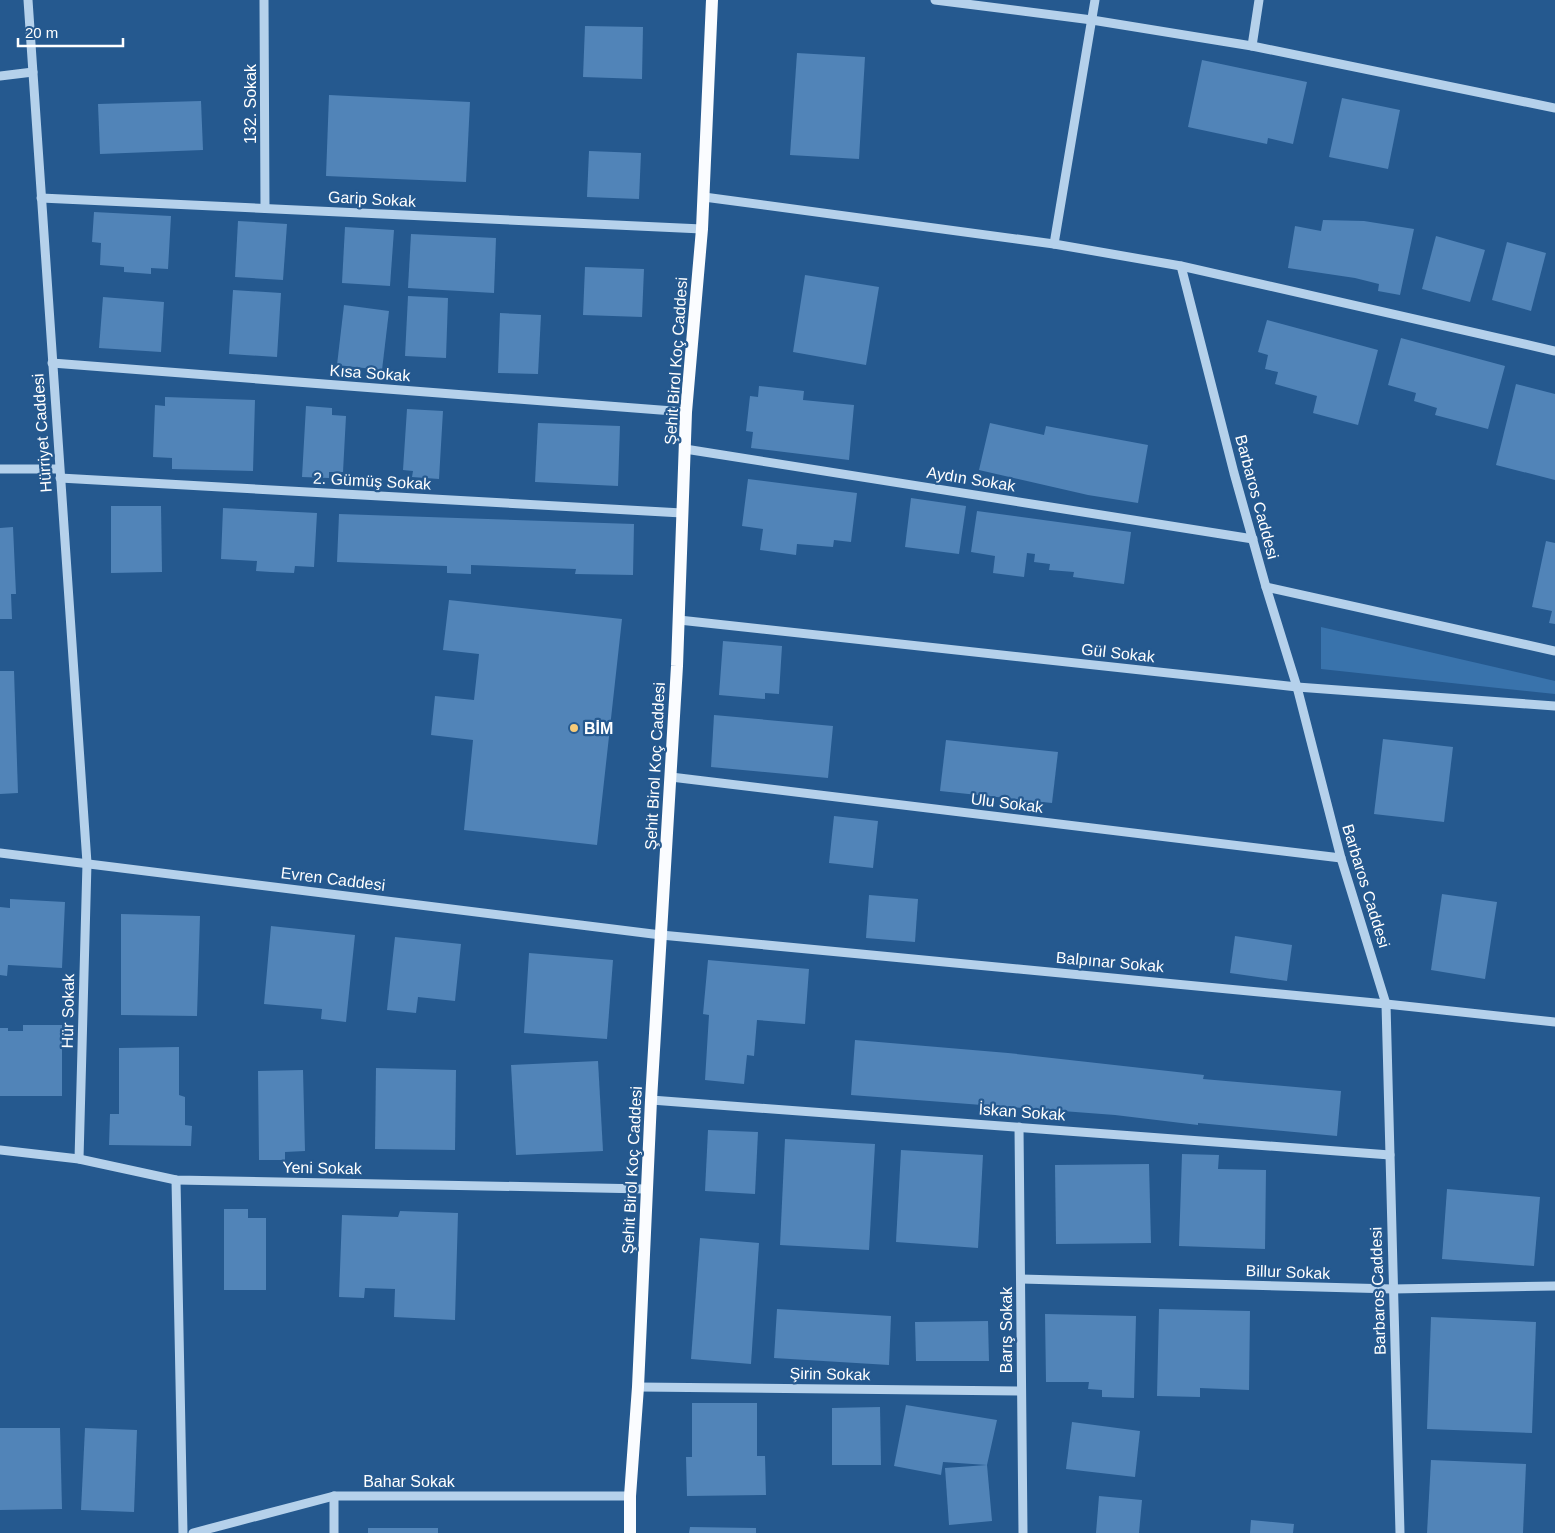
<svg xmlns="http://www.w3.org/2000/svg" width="1555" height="1533" viewBox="0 0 1555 1533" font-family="Arial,sans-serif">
	<rect width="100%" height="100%" fill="#25598f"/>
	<path fill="#3973ac" d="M1321,627L1555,681V694L1321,669Z"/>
	<g fill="#5184b8">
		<path d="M585,26L643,27L642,79L583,77Z"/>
		<path d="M797,53L865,57L859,159L790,155Z"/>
		<path d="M1202,60L1307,82L1293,144L1268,138L1267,144L1188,127Z"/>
		<path d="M329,95L470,102L466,182L326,176Z"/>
		<path d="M1342,98L1400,110L1388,169L1329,157Z"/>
		<path d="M201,101L203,150L100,154L98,104Z"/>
		<path d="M589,151L641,153L639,199L587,197Z"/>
		<path d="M94,212L171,216L168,269L151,268V274L124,272V267L100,265L101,243L92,242Z"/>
		<path d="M1323,220L1364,221L1414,229L1400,295L1378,291L1379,284L1355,278L1288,268L1295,226L1321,231Z"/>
		<path d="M238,221L287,224L283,280L235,277Z"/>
		<path d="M345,227L394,230L390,286L342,283Z"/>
		<path d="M411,234L496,238L494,293L408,288Z"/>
		<path d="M1436,236L1485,250L1470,302L1422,289Z"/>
		<path d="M1507,242L1546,253L1531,311L1492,300Z"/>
		<path d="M585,267L644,269L642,317L583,315Z"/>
		<path d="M805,275L879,287L866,365L793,352Z"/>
		<path d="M233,290L281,293L277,357L229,354Z"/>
		<path d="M408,296L448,298L446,358L405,356Z"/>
		<path d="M103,297L164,302L161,352L99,348Z"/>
		<path d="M344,305L389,311L382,370L337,365Z"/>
		<path d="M500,313L541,315L538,374L498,373Z"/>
		<path d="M1267,320L1378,350L1358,425L1313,413L1317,396L1275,384L1278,372L1265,369L1268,355L1258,352Z"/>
		<path d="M1401,338L1505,366L1488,429L1435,415L1437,408L1414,401L1416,393L1388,385Z"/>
		<path d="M1516,384L1555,394V480L1496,465Z"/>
		<path d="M759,386L804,391L803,400L854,405L849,460L751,448L753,432L746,431L750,396L758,397Z"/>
		<path d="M165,397L255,400L253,471L172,469V458L153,457L155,405L165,406Z"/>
		<path d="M306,406L332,408V415L346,416L343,472H329V478L302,477Z"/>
		<path d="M407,409L443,411L439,479L412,477L413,471L403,470Z"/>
		<path d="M538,423L620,426L618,486L535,482Z"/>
		<path d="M990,423L1044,435L1046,426L1148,445L1138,503L1088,495L979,470Z"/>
		<path d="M748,479L857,493L851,542L834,540L833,547L797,544L796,555L760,550L763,529L742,526Z"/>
		<path d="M911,498L966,506L959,554L905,547Z"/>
		<path d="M111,506H161L162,572L111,573Z"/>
		<path d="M223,508L317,513L314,567L295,566L294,573L271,572L256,571L257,561L221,559Z"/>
		<path d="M977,511L1131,532L1124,584L1073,577L1074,572L1049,570L1050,564L1034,562L1035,554L1027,553L1024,577L993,573L995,556L971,552Z"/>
		<path d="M339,514L634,524L633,575L575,574L576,569L471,565V574L447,573V566L337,562Z"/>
		<path d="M13,527L16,594H11L12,619H0V528Z"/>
		<path d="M1546,541L1555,543V624L1549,623L1552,611L1532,607Z"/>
		<path d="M449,600L622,619L597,845L464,830L473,740L431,735L435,696L474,700L479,654L443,650Z"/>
		<path d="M723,641L782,646L779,694L765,693V699L719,695Z"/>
		<path d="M0,671H14L18,793L0,794Z"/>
		<path d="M714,715L833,726L828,778L711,767Z"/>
		<path d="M1383,739L1453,747L1444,822L1374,814Z"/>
		<path d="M946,740L1058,752L1052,803L940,791Z"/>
		<path d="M834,816L878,821L873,868L829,863Z"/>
		<path d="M1442,894L1497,902L1485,979L1431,970Z"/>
		<path d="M869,895L918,899L915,942L866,938Z"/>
		<path d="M10,899L65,902L62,968L8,965L7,976L0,975V907L10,908Z"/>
		<path d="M121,914L200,916L197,1016L121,1015Z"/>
		<path d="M271,926L355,935L346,1022L321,1019L322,1009L264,1004Z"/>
		<path d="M1235,936L1292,945L1287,981L1230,973Z"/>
		<path d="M395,937L461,944L455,1001L418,997L416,1013L387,1010Z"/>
		<path d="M529,953L613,960L607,1039L524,1033Z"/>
		<path d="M708,960L809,969L805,1024L757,1020L754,1056L747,1055L744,1084L705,1080L709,1015L703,1014Z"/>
		<path d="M23,1025H62V1096H0V1028H8V1031H23Z"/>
		<path d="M855,1040L1008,1053L1204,1075L1203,1079L1341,1091L1337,1136L1198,1123V1125L1115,1115L851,1095Z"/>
		<path d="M179,1047V1095L185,1097V1125L192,1126L191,1146L109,1145L110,1114H119V1048Z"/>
		<path d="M598,1061L603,1151L516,1155L511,1065Z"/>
		<path d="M376,1068L456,1070L455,1150L375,1149Z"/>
		<path d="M303,1070L305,1151L285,1152V1160H259L258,1071Z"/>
		<path d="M708,1130L758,1132L755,1194L705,1191Z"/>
		<path d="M785,1139L875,1144L869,1250L780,1245Z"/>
		<path d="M901,1150L983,1155L978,1248L896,1242Z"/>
		<path d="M1182,1154L1219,1155L1218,1169L1266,1170L1265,1249L1179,1246Z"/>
		<path d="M1149,1164L1151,1243L1056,1244L1055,1165Z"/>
		<path d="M1447,1189L1540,1197L1534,1266L1442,1259Z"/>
		<path d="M224,1209H248V1218H266V1290H224Z"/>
		<path d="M400,1211L458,1213L455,1320L394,1317L395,1289L365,1288L364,1298L339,1297L342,1215L398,1217Z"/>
		<path d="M700,1238L759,1243L751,1364L691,1359Z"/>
		<path d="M777,1309L891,1316L889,1365L774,1358Z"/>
		<path d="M1159,1309L1250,1311L1249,1390L1200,1388V1397L1157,1396Z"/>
		<path d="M1045,1314L1136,1316L1134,1398L1102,1397V1390L1088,1389L1089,1382H1046Z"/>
		<path d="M1431,1317L1536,1322L1532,1433L1427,1429Z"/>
		<path d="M988,1321L989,1361H916L915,1322Z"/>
		<path d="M692,1403H757V1456H765L766,1495L687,1496L686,1457H692Z"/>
		<path d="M906,1405L997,1420L987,1465L943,1462L941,1475L894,1466Z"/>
		<path d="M880,1407L881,1465H832V1408Z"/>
		<path d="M1072,1422L1140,1431L1135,1477L1066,1469Z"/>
		<path d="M0,1428H60L62,1509L0,1510Z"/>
		<path d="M85,1428L137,1430L134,1512L81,1510Z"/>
		<path d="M1431,1460L1526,1464L1523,1533H1427Z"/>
		<path d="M987,1465L992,1521L949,1525L945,1468Z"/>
		<path d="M1099,1496L1142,1500L1139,1533H1096Z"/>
		<path d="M1251,1520L1294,1524L1293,1533H1250Z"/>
		<path d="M690,1527L756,1528V1533H689Z"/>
		<rect x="368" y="1528" width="70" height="5"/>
	</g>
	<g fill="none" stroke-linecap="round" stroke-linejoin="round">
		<g stroke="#b5d1eb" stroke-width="9">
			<path d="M28,0L87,863L79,1159"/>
			<path d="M264,0L265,208"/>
			<path d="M935,0L1092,20L1252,46L1555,108"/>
			<path d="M1252,46L1259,0"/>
			<path d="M0,76L33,72"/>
			<path d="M704,197L1054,244L1181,266L1555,351"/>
			<path d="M41,198L702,229"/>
			<path d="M1054,244L1095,0"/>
			<path d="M1181,266L1234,473L1266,587L1297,687L1341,858L1386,1004L1400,1533"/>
			<path d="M52,363L686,412"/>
			<path d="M685,449L1253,539"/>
			<path d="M0,469H59"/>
			<path d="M60,478L682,513"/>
			<path d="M1266,587L1555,651"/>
			<path d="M679,620L1297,687L1555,706"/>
			<path d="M671,777L1341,858"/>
			<path d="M0,853L661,935L1386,1004L1555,1022"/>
			<path d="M651,1100L1390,1155"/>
			<path d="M1019,1127L1023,1533"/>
			<path d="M0,1150L79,1159L176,1180L647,1189"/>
			<path d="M176,1180L183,1533"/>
			<path d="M1021,1279L1393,1289L1555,1286"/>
			<path d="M638,1387L1021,1391"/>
			<path d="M193,1533L334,1496H630"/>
			<path d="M334,1533V1496"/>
		</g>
		<path stroke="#fafcff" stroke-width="12" d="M630,1533V1496L638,1387L651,1100L677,666L686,412L702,229L712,0"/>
	</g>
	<circle fill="#f6cb79" stroke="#25598f" stroke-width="2" cx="574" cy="728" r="5"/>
	<g text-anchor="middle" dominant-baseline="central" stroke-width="4.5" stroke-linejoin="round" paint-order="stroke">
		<g font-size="16" fill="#fff" stroke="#25598f">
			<text transform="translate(250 104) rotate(-90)">132. Sokak</text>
			<text transform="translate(372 199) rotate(3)">Garip Sokak</text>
			<text transform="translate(676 361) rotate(-86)">Şehit Birol Koç Caddesi</text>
			<text transform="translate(370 373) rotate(4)">Kısa Sokak</text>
			<text transform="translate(42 433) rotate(-94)">Hürriyet Caddesi</text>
			<text transform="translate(971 479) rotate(9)">Aydın Sokak</text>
			<text transform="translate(372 481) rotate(3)">2. Gümüş Sokak</text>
			<text transform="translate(1257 497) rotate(75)">Barbaros Caddesi</text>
			<text transform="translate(1118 653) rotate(6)">Gül Sokak</text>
			<text transform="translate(655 766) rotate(-87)">Şehit Birol Koç Caddesi</text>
			<text transform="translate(1007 803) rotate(7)">Ulu Sokak</text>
			<text transform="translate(333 879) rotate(7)">Evren Caddesi</text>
			<text transform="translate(1366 886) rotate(73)">Barbaros Caddesi</text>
			<text transform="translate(1110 962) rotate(5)">Balpınar Sokak</text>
			<text transform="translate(68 1011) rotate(-89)">Hür Sokak</text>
			<text transform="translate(1022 1112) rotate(4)">İskan Sokak</text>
			<text transform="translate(322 1168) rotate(1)">Yeni Sokak</text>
			<text transform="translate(632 1170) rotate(-87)">Şehit Birol Koç Caddesi</text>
			<text transform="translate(1288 1272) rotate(2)">Billur Sokak</text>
			<text transform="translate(1378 1291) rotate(-92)">Barbaros Caddesi</text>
			<text transform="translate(1006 1330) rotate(-90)">Barış Sokak</text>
			<text transform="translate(830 1374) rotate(1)">Şirin Sokak</text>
			<text x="409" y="1481">Bahar Sokak</text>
		</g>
		<g font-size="16" font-weight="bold" fill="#fff" stroke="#25598f" text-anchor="start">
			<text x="584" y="728">BİM</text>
		</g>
	</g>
	<path d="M18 38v8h105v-8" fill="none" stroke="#ffffff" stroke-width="2.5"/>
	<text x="25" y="38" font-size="15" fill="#ffffff" stroke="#25598f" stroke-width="4" paint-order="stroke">20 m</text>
</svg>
